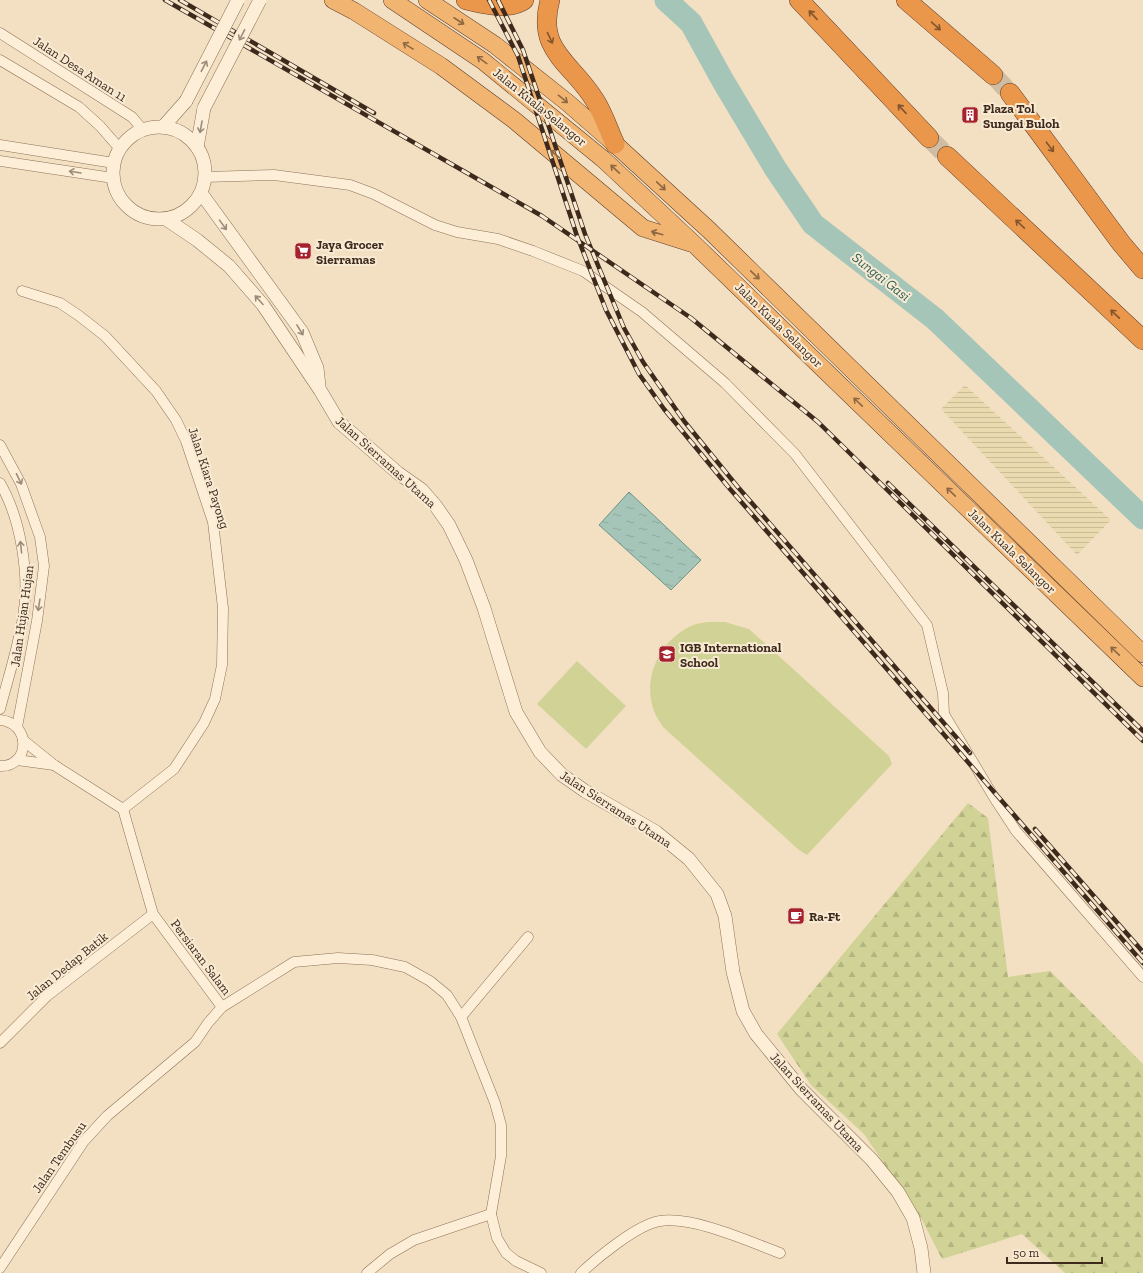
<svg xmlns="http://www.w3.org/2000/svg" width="1143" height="1273" viewBox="0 0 1143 1273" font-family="'Zilla Slab',serif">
	<defs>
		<pattern id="farmland-rules" width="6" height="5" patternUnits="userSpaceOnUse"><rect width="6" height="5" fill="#e9dbaf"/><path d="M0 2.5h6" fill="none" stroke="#c9bc96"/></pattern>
		<pattern id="forest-firs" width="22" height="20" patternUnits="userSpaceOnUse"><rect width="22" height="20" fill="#d1d295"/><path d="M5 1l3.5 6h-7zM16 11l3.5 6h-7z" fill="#b4b480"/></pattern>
		<pattern id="water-ripples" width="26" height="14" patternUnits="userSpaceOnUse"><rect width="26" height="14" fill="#a5c5b9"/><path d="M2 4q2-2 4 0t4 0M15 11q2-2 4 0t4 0" fill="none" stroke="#8fa99f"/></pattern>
	</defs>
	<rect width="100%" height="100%" fill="#f3e0c3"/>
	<path fill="url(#farmland-rules)" d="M965,385L1111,520L1077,555L941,409Z"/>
	<g fill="#d1d295">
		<path d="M707,622H725L749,629L889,756L892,764L807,855L799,850L663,727C660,722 656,717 654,711C642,679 659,642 689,627C694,624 701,623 707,622Z"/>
		<path d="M577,661L626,706L586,749L537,704Z"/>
	</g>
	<path fill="url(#forest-firs)" d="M968,803L988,818L1008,977L1050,971L1143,1064V1273H1065L1022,1234L942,1259L922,1220L864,1134L811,1085L777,1034Z"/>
	<path fill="url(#water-ripples)" stroke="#6b9586" d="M629,492L701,560L671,590L599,525Z"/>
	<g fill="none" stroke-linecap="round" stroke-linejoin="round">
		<path stroke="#a5c5b9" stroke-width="23" d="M666,0L691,23L723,81L775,168L813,224L935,319L1143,518"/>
		<g stroke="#cfbca2" stroke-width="19" stroke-dasharray="19 10" stroke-linecap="butt">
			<path d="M993,75L1010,93"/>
			<path d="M929,138L947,156"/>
		</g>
		<defs>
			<g id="minor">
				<path d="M0,33L132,117L143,130"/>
				<path d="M0,60L79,107L100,126L120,149"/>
				<path d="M0,145L114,163"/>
				<path d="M0,161L113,178"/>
				<path d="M205,177L274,175L350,185L374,194L435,225L457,232L498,239L533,251L583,271L642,312L725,383L795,454L927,625L943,693L944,714L995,799L1016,831L1143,977"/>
				<path d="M22,291L60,303L78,315L105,336L156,391L176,420L186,441L213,522L223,608L222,665L215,699L204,723L174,769L123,809"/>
				<path d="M0,445L21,484L40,537L44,566L37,621L17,727"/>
				<path d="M0,483C21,519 30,576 23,617C18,648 8,678 0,709"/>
				<path d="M0,720C32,723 30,767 0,766"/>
				<path d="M23,740L54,765L123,809L153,914L222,1007"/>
				<path d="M17,760L54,765"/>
				<path d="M461,1017L528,937"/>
				<path d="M0,1043L47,996L153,914"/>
				<path d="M0,1268L84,1141L107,1116L195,1042L208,1023L222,1007L294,962L338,958L372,960L405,967L430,981L447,995L461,1017L495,1103L501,1125V1156L491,1214L497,1238L506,1253L516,1261L541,1273"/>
				<path d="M367,1273L390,1254L414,1240L491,1214"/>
				<path d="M581,1273C597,1258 638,1224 660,1221C693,1216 748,1241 780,1253"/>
			</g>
			<g id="tertiary">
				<path d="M163,127L186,101"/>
				<circle cx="159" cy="173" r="46"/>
				<path d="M197,147L204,108"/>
				<path d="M201,193L302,332L317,368L319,386"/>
				<path d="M166,219L197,240L229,266L263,305L320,390L339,422L398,473L422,490L435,505L449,525L466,560L484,608L516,712L540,752L562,775L585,791L656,832L689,859L717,894L725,916L733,972L743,1011L756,1034L801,1089L872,1160L898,1192L913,1218L921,1248L924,1273"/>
			</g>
			<g id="trunk">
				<path d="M333,0L354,11L441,66L514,120L643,228L690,243"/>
				<path d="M392,0L483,61L603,159L694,244L1143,678"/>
				<path d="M427,0L495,45L568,103L615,144L709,230L1143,654"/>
			</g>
			<g id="motorway">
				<path d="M466,0C484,4 507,11 524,0"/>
				<path d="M550,0C536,51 571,62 594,99C603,112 608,129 615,144"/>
				<path d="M799,0L929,138"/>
				<path d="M906,0L993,75"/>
				<path d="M1010,93L1121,243L1143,269"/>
				<path d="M947,156L1143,340"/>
			</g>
		</defs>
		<use href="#minor" stroke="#8f7057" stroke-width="11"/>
		<use href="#tertiary" stroke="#8f7057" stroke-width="14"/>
		<use href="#trunk" stroke="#5d3e2c" stroke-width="18"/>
		<use href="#motorway" stroke="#5d3e2c" stroke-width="20"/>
		<use href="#minor" stroke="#fceed7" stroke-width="10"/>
		<use href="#tertiary" stroke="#fceed7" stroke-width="13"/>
		<use href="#trunk" stroke="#f2b471" stroke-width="17"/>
		<use href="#motorway" stroke="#ea964b" stroke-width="19"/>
		<defs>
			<g id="rail">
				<path d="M165,0L542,216L691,318L818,422L1143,741"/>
				<path d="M180,0L374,113"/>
				<path d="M489,0L518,56L577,236L606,310L639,374L664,409L730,489L1143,963"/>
				<path d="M498,0L523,50L585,234L624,328L643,362L684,421L737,486L970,753"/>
				<path d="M888,483L1143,731"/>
				<path d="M1035,829L1143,952"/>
			</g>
		</defs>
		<use href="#rail" stroke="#3e2a1d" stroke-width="4.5"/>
		<use href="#rail" stroke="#f9ebd3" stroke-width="3" stroke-dasharray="9" stroke-linecap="butt"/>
		<defs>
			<g id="tertiary-bridge">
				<path d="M186,101L238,0"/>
				<path d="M204,108L260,0"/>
			</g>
		</defs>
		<use href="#tertiary-bridge" stroke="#8f7057" stroke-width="14" stroke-linecap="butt"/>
		<use href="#tertiary-bridge" stroke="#fceed7" stroke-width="13"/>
	</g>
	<defs><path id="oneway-shaft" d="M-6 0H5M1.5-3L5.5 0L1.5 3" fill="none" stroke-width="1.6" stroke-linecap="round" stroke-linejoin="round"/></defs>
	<g stroke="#83552f">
		<use href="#oneway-shaft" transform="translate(813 15) rotate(-133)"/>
		<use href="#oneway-shaft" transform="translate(936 26) rotate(41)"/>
		<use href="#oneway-shaft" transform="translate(550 38) rotate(65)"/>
		<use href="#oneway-shaft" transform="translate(902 109) rotate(-133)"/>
		<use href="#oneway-shaft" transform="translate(1050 147) rotate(53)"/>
		<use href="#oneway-shaft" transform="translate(1020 224) rotate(-137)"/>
		<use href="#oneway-shaft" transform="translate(1115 314) rotate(-137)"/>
	</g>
	<g stroke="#8f6843">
		<use href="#oneway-shaft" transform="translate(459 21) rotate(33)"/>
		<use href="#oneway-shaft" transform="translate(408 46) rotate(-148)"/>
		<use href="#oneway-shaft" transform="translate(482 60) rotate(-144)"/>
		<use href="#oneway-shaft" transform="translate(563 99) rotate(39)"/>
		<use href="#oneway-shaft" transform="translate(555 154) rotate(-140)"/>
		<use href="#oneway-shaft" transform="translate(615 169) rotate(-137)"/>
		<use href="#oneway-shaft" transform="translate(661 186) rotate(43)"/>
		<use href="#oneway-shaft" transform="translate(657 233) rotate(-164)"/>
		<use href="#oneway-shaft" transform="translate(755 275) rotate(44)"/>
		<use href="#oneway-shaft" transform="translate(858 402) rotate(-136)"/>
		<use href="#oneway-shaft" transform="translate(951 492) rotate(-136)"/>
		<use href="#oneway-shaft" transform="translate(1115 651) rotate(-136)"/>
	</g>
	<g stroke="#9d8c7a">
		<use href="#oneway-shaft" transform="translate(242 35) rotate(117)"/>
		<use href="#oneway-shaft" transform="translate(204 66) rotate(-63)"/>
		<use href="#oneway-shaft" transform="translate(201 127) rotate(100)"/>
		<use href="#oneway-shaft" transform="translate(75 172) rotate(-171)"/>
		<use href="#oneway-shaft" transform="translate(223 225) rotate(54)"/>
		<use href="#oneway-shaft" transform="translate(259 300) rotate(-132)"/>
		<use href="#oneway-shaft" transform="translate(300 330) rotate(58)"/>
		<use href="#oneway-shaft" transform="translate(19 479) rotate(64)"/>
		<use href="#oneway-shaft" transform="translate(21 547) rotate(-96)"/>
		<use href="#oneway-shaft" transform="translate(39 605) rotate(99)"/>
	</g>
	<defs>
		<symbol id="building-square" viewBox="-11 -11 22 22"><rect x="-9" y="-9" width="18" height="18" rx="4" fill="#a5212e" stroke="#f9ebd3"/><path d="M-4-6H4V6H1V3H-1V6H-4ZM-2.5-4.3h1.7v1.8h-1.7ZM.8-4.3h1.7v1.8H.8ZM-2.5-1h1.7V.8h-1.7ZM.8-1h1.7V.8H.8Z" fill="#fff"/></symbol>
		<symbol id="supermarket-square" viewBox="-11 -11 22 22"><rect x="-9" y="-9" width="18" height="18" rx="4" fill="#a5212e" stroke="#f9ebd3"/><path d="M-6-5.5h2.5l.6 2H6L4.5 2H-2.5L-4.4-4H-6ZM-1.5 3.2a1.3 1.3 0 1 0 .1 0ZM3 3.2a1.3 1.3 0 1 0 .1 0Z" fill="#fff"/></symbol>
		<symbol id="school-square" viewBox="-11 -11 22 22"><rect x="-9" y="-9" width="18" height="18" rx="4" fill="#a5212e" stroke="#f9ebd3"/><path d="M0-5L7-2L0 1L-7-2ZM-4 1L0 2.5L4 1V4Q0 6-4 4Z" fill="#fff"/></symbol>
		<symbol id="cafe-square" viewBox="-11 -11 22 22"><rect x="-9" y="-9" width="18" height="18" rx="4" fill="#a5212e" stroke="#f9ebd3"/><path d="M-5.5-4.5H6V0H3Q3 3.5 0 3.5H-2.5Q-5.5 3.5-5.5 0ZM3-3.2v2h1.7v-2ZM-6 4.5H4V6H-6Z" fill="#fff"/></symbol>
	</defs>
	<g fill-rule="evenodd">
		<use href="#building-square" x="960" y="105" width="20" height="20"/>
		<use href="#supermarket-square" x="293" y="241" width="20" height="20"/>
		<use href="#school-square" x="657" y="644" width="20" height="20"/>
		<use href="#cafe-square" x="786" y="906" width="20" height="20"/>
	</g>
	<g text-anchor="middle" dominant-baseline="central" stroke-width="4" stroke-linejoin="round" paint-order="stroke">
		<g font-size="13" fill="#3e2a1d" stroke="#f9ebd3">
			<text transform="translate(80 69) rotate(33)">Jalan Desa Aman 11</text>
			<text transform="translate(540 107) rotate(39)">Jalan Kuala Selangor</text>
			<text transform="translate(779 325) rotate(44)">Jalan Kuala Selangor</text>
			<text transform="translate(386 462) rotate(42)">Jalan Sierramas Utama</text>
			<text transform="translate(209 478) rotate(72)">Jalan Kiara Payong</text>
			<text transform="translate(1012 551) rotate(44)">Jalan Kuala Selangor</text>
			<text transform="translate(22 616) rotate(-82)">Jalan Hujan Hujan</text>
			<text transform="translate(616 809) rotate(33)">Jalan Sierramas Utama</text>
			<text transform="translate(201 957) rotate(53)">Persiaran Salam</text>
			<text transform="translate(67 966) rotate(-39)">Jalan Dedap Batik</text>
			<text transform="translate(817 1102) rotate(47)">Jalan Sierramas Utama</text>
			<text transform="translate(59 1157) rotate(-55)">Jalan Tembusu</text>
		</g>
		<g font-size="13" font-weight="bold" fill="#3e2a1d" stroke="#f9ebd3" text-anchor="start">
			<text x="983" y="108">Plaza Tol<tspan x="983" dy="15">Sungai Buloh</tspan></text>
			<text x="316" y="244">Jaya Grocer<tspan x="316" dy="15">Sierramas</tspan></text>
			<text x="680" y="647">IGB International<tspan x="680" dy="15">School</tspan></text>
			<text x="809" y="916">Ra-Ft</text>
		</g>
		<g font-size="14" font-style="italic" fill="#2b5f57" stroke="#f9ebd3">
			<text transform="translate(881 277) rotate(38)">Sungai Gasi</text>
		</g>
	</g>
	<path d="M1007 1257v6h95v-6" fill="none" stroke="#3e2a1d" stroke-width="2"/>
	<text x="1013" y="1257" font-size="12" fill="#3e2a1d" stroke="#f9ebd3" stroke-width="3" paint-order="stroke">50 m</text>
</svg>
